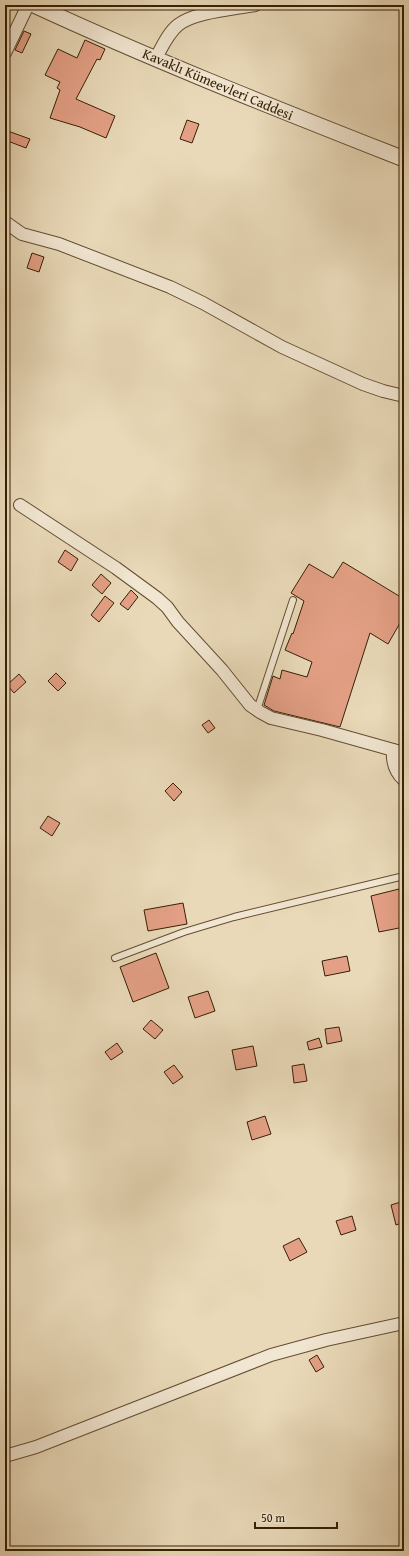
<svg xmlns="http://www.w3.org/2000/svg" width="409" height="1556" viewBox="0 0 409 1556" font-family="'Gentium Book Plus',serif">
	<rect width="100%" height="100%" fill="#e9d9b8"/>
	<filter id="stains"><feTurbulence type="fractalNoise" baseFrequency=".005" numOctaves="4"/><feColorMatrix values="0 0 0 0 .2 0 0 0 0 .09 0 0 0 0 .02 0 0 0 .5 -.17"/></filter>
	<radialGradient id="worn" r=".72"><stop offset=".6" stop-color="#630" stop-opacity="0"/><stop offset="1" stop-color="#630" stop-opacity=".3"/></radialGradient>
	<g fill="#e4a086" stroke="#362005">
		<path d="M24,31L31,34L22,53L15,50Z"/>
		<path d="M85,40L105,49L100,60L97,59L76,99L115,116L106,138L80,127L50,118L60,90L57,88L60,82L45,75L58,49L77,58Z"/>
		<path d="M187,120L199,124L192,143L180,139Z"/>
		<path d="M5,130L30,139L26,148L5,140Z"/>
		<path d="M32,253L44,257L39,272L27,268Z"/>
		<path d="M65,550L78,559L71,571L58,562Z"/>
		<path d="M343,562L404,599V616L388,644L370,633L340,727L274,711L264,705L273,676L280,679L282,670L307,677L312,662L285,650L292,633L293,634L304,601L291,593L309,564L333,578Z"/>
		<path d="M101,574L111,583L102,594L92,585Z"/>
		<path d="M131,590L138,597L128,610L120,604Z"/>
		<path d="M105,596L114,603L99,622L91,615Z"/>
		<path d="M56,673L66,683L58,691L48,681Z"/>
		<path d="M19,674L26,682L14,693L7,685Z"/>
		<path d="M209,720L215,728L208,733L202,725Z"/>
		<path d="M173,783L182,792L174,801L165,791Z"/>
		<path d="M48,816L60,823L52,836L40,828Z"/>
		<path d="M399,889L404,912V927L379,932L371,896Z"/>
		<path d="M183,903L187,924L148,931L144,910Z"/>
		<path d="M156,953L169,988L133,1002L120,967Z"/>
		<path d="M347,956L350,971L325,976L322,961Z"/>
		<path d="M208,991L215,1011L195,1018L188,997Z"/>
		<path d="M151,1020L163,1030L155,1039L143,1029Z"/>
		<path d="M339,1027L342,1041L327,1044L325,1029Z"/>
		<path d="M319,1038L322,1047L309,1050L307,1042Z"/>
		<path d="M117,1043L123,1052L111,1060L105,1052Z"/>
		<path d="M253,1046L257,1066L236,1070L232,1050Z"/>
		<path d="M304,1064L307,1081L294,1083L292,1066Z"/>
		<path d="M174,1065L183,1077L173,1084L164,1072Z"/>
		<path d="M265,1116L271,1134L252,1140L247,1122Z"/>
		<path d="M404,1201V1222L396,1225L391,1205Z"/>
		<path d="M352,1216L356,1230L341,1235L336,1221Z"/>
		<path d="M299,1238L307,1252L290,1261L283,1246Z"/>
		<path d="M317,1355L324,1367L316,1372L309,1360Z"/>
	</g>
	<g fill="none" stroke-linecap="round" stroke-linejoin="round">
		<defs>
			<g id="service">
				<path d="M257,710L293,600"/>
				<path d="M115,958L184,932L234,917L404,876"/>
			</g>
			<g id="minor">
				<path d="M5,53L28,5"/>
				<path d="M156,58C162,47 168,33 178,25C194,12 234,9 255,5"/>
				<path d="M5,222L22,234L59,244L170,287L203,303L282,347L363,384L383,391L404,396"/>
				<path d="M20,505L116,568L157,598L167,607L178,622L222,670L250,705L260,712L271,718L322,730L404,753"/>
				<path d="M393,750C392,762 395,772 404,780"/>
				<path d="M5,1456L36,1447L271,1355L326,1340L404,1323"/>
			</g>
			<path id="tertiary" d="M34,5C155,61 280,110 404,159"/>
		</defs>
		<use href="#service" stroke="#634e32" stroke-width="8"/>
		<use href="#minor" stroke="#634e32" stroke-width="14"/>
		<use href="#tertiary" stroke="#634e32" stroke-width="17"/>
		<use href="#service" stroke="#f1e6d1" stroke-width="6"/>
		<use href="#minor" stroke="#f1e6d1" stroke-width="12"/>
		<use href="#tertiary" stroke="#f1e6d1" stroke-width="15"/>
	</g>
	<g text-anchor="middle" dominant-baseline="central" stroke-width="3" stroke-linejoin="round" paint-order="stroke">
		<g font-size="14" fill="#362005" stroke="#f1e6d1">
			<text transform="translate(218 84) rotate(23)">Kavaklı Kümeevleri Caddesi</text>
		</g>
	</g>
	<rect width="409" height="1556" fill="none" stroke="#e9d9b8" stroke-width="20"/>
	<rect x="6" y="6" width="397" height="1544" fill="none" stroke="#362005" stroke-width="2"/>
	<rect x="10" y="10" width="389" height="1536" fill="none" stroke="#362005"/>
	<path d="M255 1522v6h82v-6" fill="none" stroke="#362005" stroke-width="2"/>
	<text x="261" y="1522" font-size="12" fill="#362005" stroke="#f1e6d1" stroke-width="3" paint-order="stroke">50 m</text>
	<rect width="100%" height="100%" filter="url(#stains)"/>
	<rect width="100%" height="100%" fill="url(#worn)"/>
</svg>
